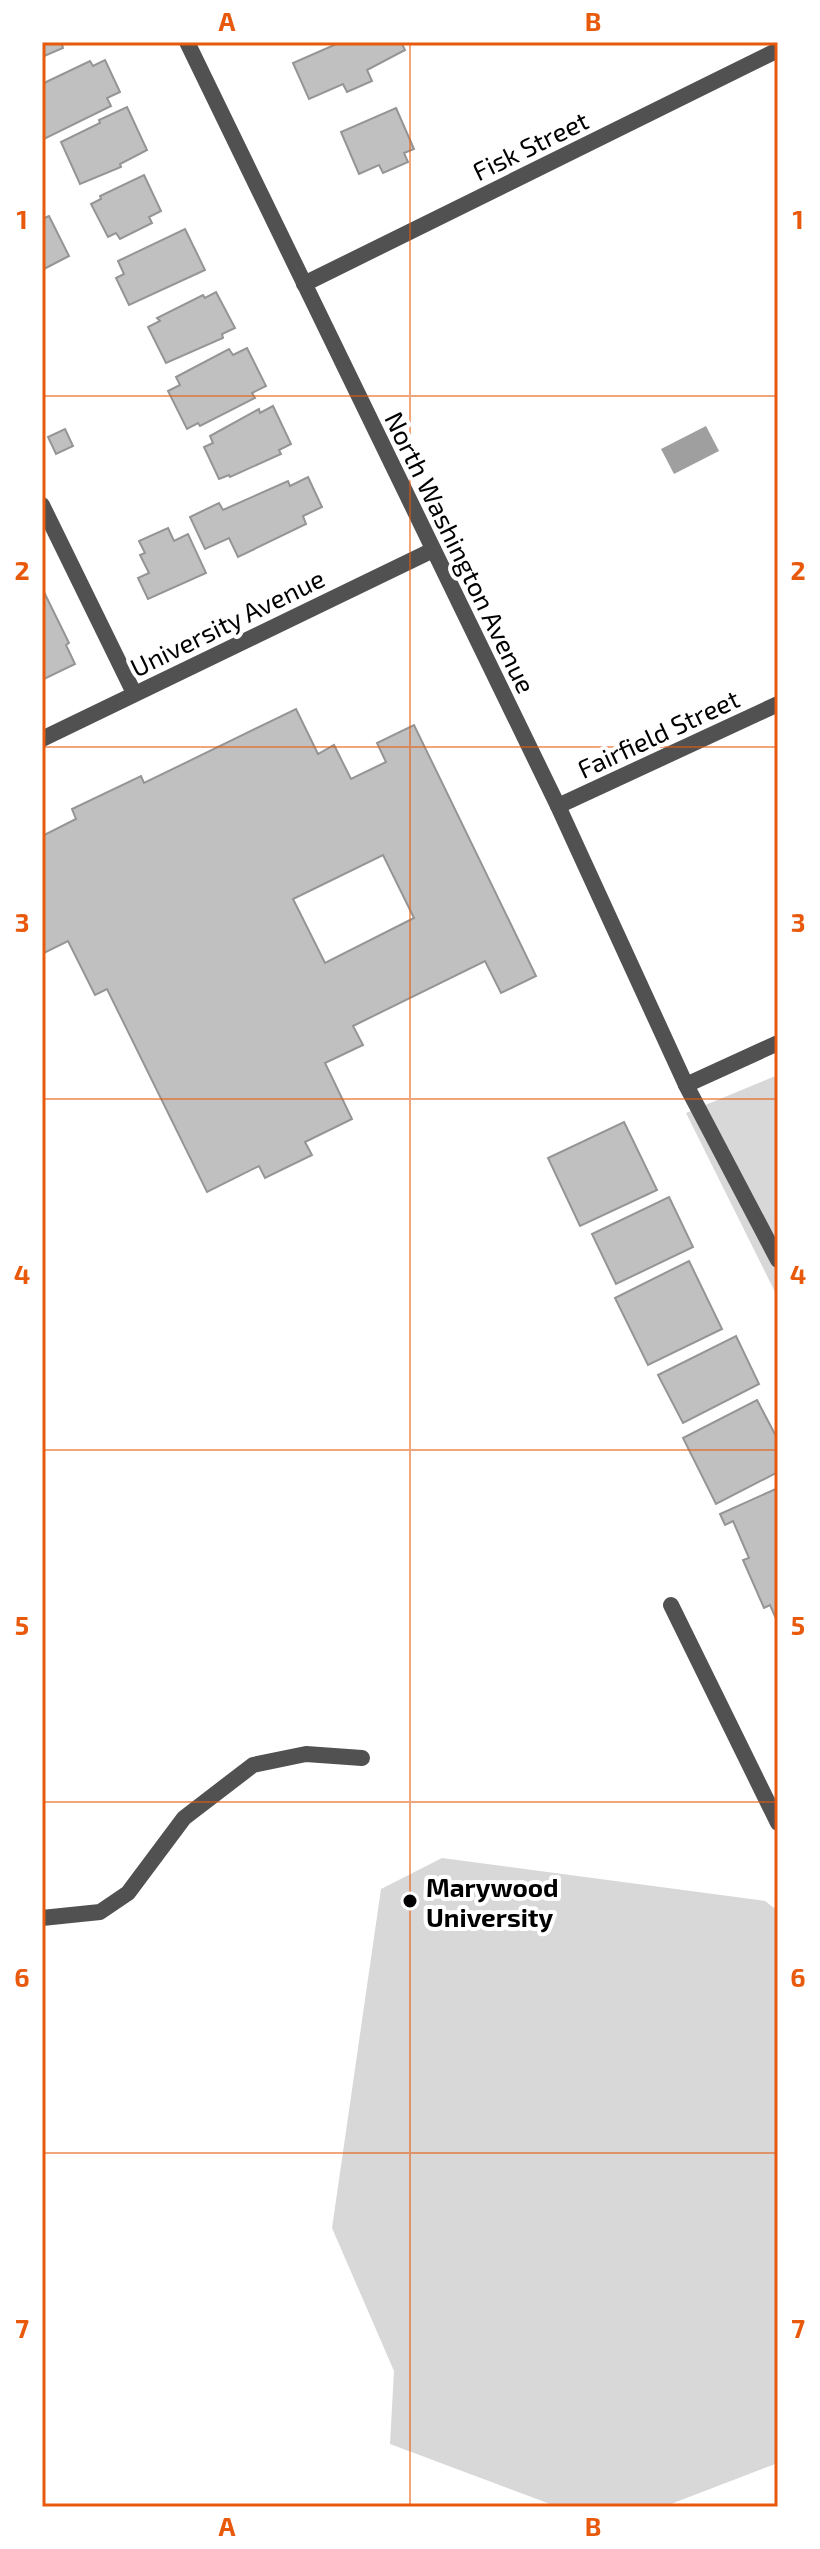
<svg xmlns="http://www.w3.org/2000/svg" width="820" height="2549" viewBox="0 0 820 2549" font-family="'Exo 2',sans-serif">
	<rect width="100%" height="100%" fill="#fff"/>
	<g fill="#d8d8d8">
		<path d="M778,1075V1298L686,1113Z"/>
		<path d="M442,1858L765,1901L778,1911V2463L663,2507H558L390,2444L394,2371L332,2228L381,1889Z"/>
	</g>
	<path fill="#9f9f9f" d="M706,426L719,451L674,474L661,449Z"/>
	<g fill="#c0c0c0" stroke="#959595" stroke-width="2" fill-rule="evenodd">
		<path d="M42,42H69L62,45L63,48L42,57Z"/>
		<path d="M341,42H401L405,50L367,70L372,81L347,92L343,84L309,99L293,63Z"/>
		<path d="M105,60L120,92L107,98L111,106L42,140V84L90,61L93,66Z"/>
		<path d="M127,107L147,150L120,164L121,167L80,184L61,142L100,123L99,120Z"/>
		<path d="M396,108L414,149L404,153L408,162L383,173L379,165L359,174L341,132Z"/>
		<path d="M144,175L161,211L149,217L152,223L120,239L116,233L108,237L91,204L101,199L100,196Z"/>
		<path d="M49,216L69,256L42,270V219Z"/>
		<path d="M185,229L205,270L129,305L116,278L124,274L118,261Z"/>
		<path d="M216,292L235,328L222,334L223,338L166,363L148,327L160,321L157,318L203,295L205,298Z"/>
		<path d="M247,348L266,386L252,393L255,398L200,426L198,423L187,429L168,391L180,385L176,377L229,349L233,355Z"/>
		<path d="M273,406L291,444L279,450L281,454L230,477L229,475L219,479L204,447L213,443L210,436L259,409L260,413Z"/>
		<path d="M65,429L73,446L56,454L48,437Z"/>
		<path d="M308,477L322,507L303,516L306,524L238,557L229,538L205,549L190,517L219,503L223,510L288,481L290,486Z"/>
		<path d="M168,528L174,541L188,534L206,573L148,599L138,578L149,573L140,555L145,553L139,541Z"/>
		<path d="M42,588L69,643L66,645L75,664L42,680Z"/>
		<path d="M296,709L318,754L334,745L351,779L386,762L377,743L414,725L536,976L501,993L485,961L353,1026L363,1045L325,1063L352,1119L305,1142L312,1155L265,1178L259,1166L207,1192L107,989L95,995L68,941L42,954V836L76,819L72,809L141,776L144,783ZM383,855L414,918L325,963L293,899Z"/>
		<path d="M624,1122L657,1190L580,1226L548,1158Z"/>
		<path d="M669,1197L693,1247L616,1284L592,1234Z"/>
		<path d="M689,1261L722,1329L648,1365L615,1298Z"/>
		<path d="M736,1336L759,1384L683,1423L658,1375Z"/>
		<path d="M757,1400L778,1440V1472L716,1504L683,1438Z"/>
		<path d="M778,1488V1623L770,1605L764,1608L743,1560L749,1558L733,1521L725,1525L720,1514Z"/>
	</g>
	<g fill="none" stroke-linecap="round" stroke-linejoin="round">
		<g stroke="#515151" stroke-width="16">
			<path d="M42,505L134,693"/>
			<path d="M671,1605L778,1823"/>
			<path d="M42,1918L100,1912L128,1893L184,1818L253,1765L306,1754L362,1758"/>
		</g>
		<g stroke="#515151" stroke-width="16">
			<path d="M304,284L778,50"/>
			<path d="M42,739L433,550"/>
			<path d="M558,806L778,704"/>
			<path d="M778,1043L686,1085L778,1260"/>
		</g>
		<path stroke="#515151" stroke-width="16" d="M187,42L558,806L686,1085"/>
	</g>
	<path fill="none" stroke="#e8590c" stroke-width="2" stroke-opacity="0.55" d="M410,42V2507M42,396H778M42,747H778M42,1099H778M42,1450H778M42,1802H778M42,2153H778"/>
	<circle fill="#000" stroke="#fff" stroke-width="3" cx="410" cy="1901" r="8"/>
	<g text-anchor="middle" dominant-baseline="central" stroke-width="8" stroke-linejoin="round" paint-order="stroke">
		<g font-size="26" fill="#000" stroke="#fff">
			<text transform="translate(530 145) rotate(-26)">Fisk Street</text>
			<text transform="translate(461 552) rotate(64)">North Washington Avenue</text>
			<text transform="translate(227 622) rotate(-26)">University Avenue</text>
			<text transform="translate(658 733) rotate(-25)">Fairfield Street</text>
		</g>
		<g font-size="26" font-weight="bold" fill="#000" stroke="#fff" text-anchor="start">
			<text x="426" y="1886">Marywood<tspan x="426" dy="30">University</tspan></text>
		</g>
	</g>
	<rect width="820" height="2549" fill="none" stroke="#ffffff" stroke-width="88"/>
	<rect x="44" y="44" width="732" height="2461" fill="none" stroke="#e8590c" stroke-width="3"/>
	<g font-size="26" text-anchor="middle" font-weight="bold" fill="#e8590c">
		<text x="227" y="31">A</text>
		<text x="593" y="31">B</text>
		<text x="22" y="229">1</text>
		<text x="798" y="229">1</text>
		<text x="22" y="580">2</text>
		<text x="798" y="580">2</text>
		<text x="22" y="932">3</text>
		<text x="798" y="932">3</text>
		<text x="22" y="1284">4</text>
		<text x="798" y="1284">4</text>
		<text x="22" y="1635">5</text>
		<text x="798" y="1635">5</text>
		<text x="22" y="1987">6</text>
		<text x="798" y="1987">6</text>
		<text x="22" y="2338">7</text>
		<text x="798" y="2338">7</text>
		<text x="227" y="2536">A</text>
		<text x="593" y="2536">B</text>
	</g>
</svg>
